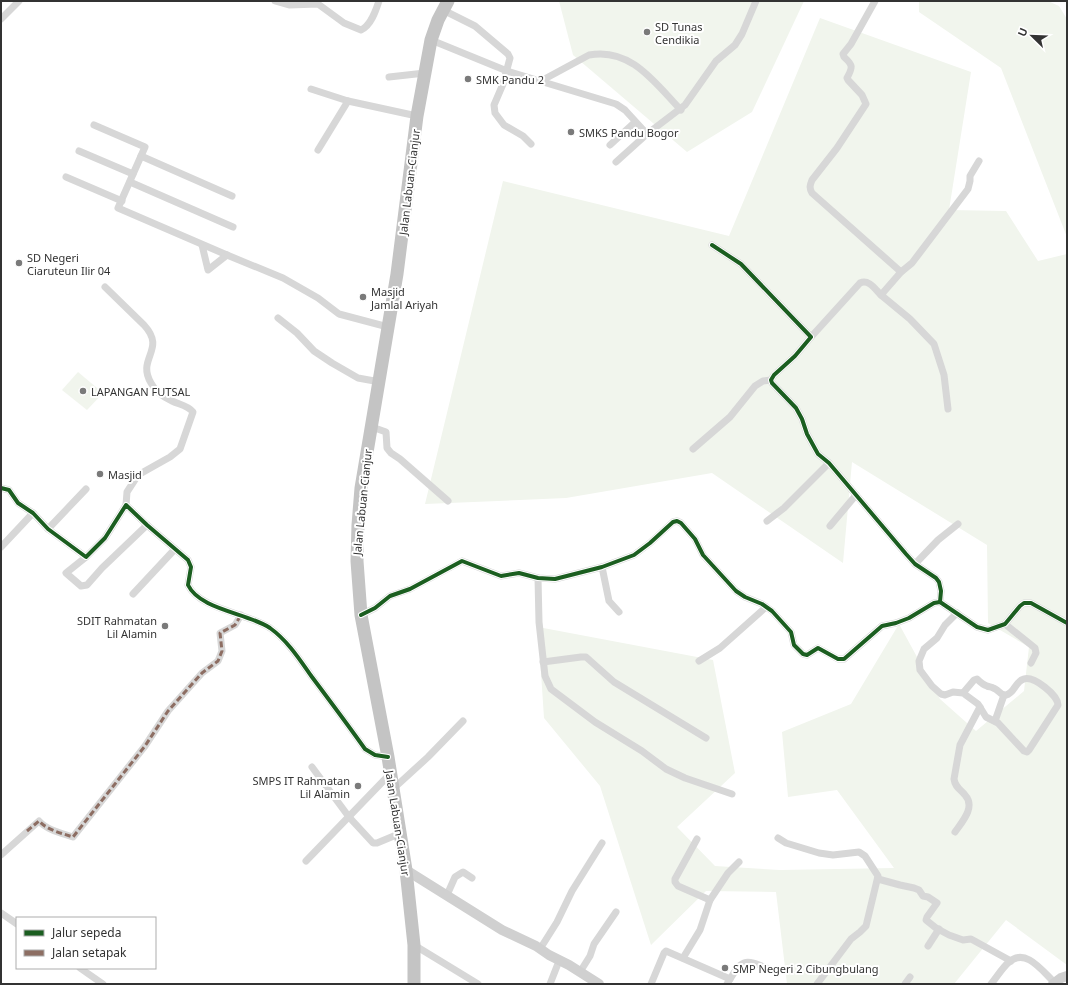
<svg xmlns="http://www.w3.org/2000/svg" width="1068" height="985" viewBox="0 0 1068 985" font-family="'Noto Sans',sans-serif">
	<rect width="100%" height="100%" fill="#fff"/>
	<g fill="#f1f5ed">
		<path d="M559,1H804L752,112L687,152L573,55Z"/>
		<path d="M919,1H1048L1059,6L1067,19V237L1001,68L919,12Z"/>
		<path d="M820,18L971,72L949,210L1006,211L1038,261L1067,254V965L1006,920L954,984H787L776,892L706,891L651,945L600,786L544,718L538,627L713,660L735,773L677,827L715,866L780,870L894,868L837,790L788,797L782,732L851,704L899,624L940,699L976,731L1024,691L1029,647L988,623L987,545L852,462L843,563L712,473L566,498L425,504L503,181L729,236Z"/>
		<path d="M78,372L103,393L87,410L62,390Z"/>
	</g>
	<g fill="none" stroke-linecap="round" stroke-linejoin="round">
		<g stroke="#d7d7d7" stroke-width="7">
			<path d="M275,1L289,5L318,4L344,23L361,30C371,26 376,10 379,1"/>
			<path d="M875,1L851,44L843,54L844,57C853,65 853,67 847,78L848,80L862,95L866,104L837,148L812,180C810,185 809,188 812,193L901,272"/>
			<path d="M443,10L475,26L508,54L510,58L503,84L494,105L495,113L504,125L523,136L531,144"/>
			<path d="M1,19L19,1"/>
			<path d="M431,40L507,71L616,104L625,110L647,134"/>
			<path d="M389,77L425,73"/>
			<path d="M539,82L589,55C631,47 655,83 681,110"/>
			<path d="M311,89L348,101L417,116"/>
			<path d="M94,125L145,147L118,208L227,255L283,278L318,298L339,314L388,327"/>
			<path d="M610,145L635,122"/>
			<path d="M318,150L348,101"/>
			<path d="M79,151L133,174"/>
			<path d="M141,156L232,196"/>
			<path d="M616,162L647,134L685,105L716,61L735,45L742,34L756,1"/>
			<path d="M66,177L122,201"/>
			<path d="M130,182L233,227"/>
			<path d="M202,245L208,270L227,255"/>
			<path d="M712,245L741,264L811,337L795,356L774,375L771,380L772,383L796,408L802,419L807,434L818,454L829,463L906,554L915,564L936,578L939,582L941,591L940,602"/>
			<path d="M105,287L144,325C167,350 136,358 151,383C155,391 163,397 172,401C180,405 187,405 193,412L180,449L170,457L138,475L127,492L126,505"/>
			<path d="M881,295L910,319L934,344L944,375L948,409"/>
			<path d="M278,318L297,333L314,351L332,363L358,378L380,382"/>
			<path d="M811,337L860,283C869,279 875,289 881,295L901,272L912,263L968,189L970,181V176L979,161"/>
			<path d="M372,427L386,432L387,448L391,453L400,459L448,501"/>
			<path d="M693,449L730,417L755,386L763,381L771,380"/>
			<path d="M1,488L9,490L18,503L33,513L48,529L86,557L105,538L126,505L147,525L188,560L191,567L188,585C200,610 248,613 270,628C288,641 300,660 312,677C330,701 348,725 365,749L375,755L388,757"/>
			<path d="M767,521L784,508L829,463"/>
			<path d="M830,526L856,495"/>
			<path d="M48,529L86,489"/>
			<path d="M1,547L33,513"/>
			<path d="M86,557L66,573L81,586L87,585L102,568L147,525"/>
			<path d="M915,564L938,540L958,524"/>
			<path d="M602,567L609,601L619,612"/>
			<path d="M538,578L539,622L545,676L551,689L595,722L642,751L666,769L685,778L732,794"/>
			<path d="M133,594L175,549"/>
			<path d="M957,613L945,625L937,638L924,649L919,661L920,670L932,686L941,694L945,695L953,692L963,693L978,704L986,717L998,723L1024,751L1027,752L1029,750L1058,705C1058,695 1034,676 1024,679C1015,681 1015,693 1006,695C1001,696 998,689 993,688C992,687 989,687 987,686C984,685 980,682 977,679L974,680L963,693"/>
			<path d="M361,615L375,608L390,596L410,589L462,561L501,576L519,573L538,578L555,579L602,567L634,555L650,543L673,522L677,521L681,523L695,539L703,555L736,591L745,597L762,604L772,611L791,632L794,645L803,654L807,655L818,648L838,659H844L882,626L896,623L909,618L934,603L940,602L977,627L988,630L1005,624L1020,606L1024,603H1031L1067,623"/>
			<path d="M1005,624L1035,648L1036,653L1031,663"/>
			<path d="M699,661L720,648L766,607"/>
			<path d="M543,662L581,657H586L614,682L706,738"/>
			<path d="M995,721L1004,695"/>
			<path d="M312,767L349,817L373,843H377L401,833"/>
			<path d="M393,789L428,757L463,721"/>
			<path d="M955,832C962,822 976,807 965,795C960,789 955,787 954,779L960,745L980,707"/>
			<path d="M778,838L786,843L819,853L833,855L859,852L865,856L878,876L866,926L860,932L851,939L817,984"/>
			<path d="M697,839L675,879V882L678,886L710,900"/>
			<path d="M1,855L39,821C47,830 61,833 73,837L145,746L168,711L202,673L218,661L222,651L220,633L235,625L241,615"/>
			<path d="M306,861L390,774"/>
			<path d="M878,879L900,885L914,888L919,890L923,896L928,897L937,903L927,917L926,920L936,928L949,935L963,940L971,939L1011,961"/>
			<path d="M447,895L455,877L463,872L472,878"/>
			<path d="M1,913L17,924"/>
			<path d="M414,945L478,984"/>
			<path d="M928,946L939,929"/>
			<path d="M540,949L557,922L572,891L602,843"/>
			<path d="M683,958L700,930L710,900L728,873L739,862"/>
			<path d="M80,968L103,984"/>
			<path d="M580,972L590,956L594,944L616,912"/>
			<path d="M550,984L559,961"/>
			<path d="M651,984L664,953L666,951L730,979"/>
			<path d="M727,984C742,959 743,958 769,969"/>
			<path d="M905,984L910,977"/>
			<path d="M991,984C997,977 1002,968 1009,962C1026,947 1043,972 1055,983"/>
		</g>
		<g stroke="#d0d0d0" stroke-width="10">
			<path d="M406,870L502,930L536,946L549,955L569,965L599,984"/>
			<path d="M1053,984L1061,978L1067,976"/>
		</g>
		<path stroke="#c4c4c4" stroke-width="13" d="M414,984V945L406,870L388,757L361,615L357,561L358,525L361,488L397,274L417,116L431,40L438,20L448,1"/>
		<path stroke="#8d6e63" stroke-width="3" stroke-dasharray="6 3" stroke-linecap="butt" d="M27,831L39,821C47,830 61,833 73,837L145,746L168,711L202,673L218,661L222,651L220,633L235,625L241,615"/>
		<defs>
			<g id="cycleway">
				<path d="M712,245L741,264L811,337L795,356L774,375L771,380L772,383L796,408L802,419L807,434L818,454L829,463L906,554L915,564L936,578L939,582L941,591L940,602"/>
				<path d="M1,488L9,490L18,503L33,513L48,529L86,557L105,538L126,505L147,525L188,560L191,567L188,585C200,610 248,613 270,628C288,641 300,660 312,677C330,701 348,725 365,749L375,755L388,757"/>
				<path d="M361,615L375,608L390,596L410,589L462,561L501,576L519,573L538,578L555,579L602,567L634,555L650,543L673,522L677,521L681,523L695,539L703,555L736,591L745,597L762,604L772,611L791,632L794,645L803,654L807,655L818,648L838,659H844L882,626L896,623L909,618L934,603L940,602L977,627L988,630L1005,624L1020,606L1024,603H1031L1067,623"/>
			</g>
		</defs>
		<use href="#cycleway" stroke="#fff" stroke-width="6"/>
		<use href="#cycleway" stroke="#1b5e20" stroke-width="4"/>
	</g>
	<g fill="#7a7a7a" stroke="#fff" stroke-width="1.5">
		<circle cx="647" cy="32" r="4"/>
		<circle cx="468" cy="79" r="4"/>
		<circle cx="571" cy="132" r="4"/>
		<circle cx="19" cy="263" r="4"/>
		<circle cx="363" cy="297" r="4"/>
		<circle cx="83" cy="391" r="4"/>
		<circle cx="100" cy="474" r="4"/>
		<circle cx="165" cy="626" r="4"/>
		<circle cx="358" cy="786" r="4"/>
		<circle cx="725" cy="968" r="4"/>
	</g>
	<g text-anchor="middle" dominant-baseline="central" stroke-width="4" stroke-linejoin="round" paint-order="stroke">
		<g font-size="11" fill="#333" stroke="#fff" text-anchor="start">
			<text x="655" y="26">SD Tunas<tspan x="655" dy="13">Cendikia</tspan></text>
			<text x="476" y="79">SMK Pandu 2</text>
			<text x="579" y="132">SMKS Pandu Bogor</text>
			<text x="27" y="257">SD Negeri<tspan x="27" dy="13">Ciaruteun Ilir 04</tspan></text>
			<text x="371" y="291">Masjid<tspan x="371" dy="13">Jamlal Ariyah</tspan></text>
			<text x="91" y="391">LAPANGAN FUTSAL</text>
			<text x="108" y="474">Masjid</text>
			<text x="157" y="620" text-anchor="end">SDIT Rahmatan<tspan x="157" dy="13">Lil Alamin</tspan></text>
			<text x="350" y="780" text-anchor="end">SMPS IT Rahmatan<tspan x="350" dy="13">Lil Alamin</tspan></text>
			<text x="733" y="968">SMP Negeri 2 Cibungbulang</text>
		</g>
		<g font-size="11" fill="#333" stroke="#fff">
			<text transform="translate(409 182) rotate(-83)">Jalan Labuan-Cianjur</text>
			<text transform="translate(362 502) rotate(-84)">Jalan Labuan-Cianjur</text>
			<text transform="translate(398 823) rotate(81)">Jalan Labuan-Cianjur</text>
		</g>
	</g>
	<rect width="1068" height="985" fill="none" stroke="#333333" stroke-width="4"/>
	<rect x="16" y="917" width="140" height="52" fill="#ffffff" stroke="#adadad"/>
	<rect x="24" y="930" width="20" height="6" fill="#1b5e20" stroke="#adadad"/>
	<text x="52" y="937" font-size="12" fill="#333333">Jalur sepeda</text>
	<rect x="24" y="950" width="20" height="6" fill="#8d6e63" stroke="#adadad"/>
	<text x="52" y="957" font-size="12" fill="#333333">Jalan setapak</text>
	<g transform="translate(1032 36) rotate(293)" stroke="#ffffff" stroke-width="3" paint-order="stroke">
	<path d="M0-3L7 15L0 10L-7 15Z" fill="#333333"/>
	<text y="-6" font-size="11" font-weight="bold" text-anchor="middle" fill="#333333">U</text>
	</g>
</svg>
